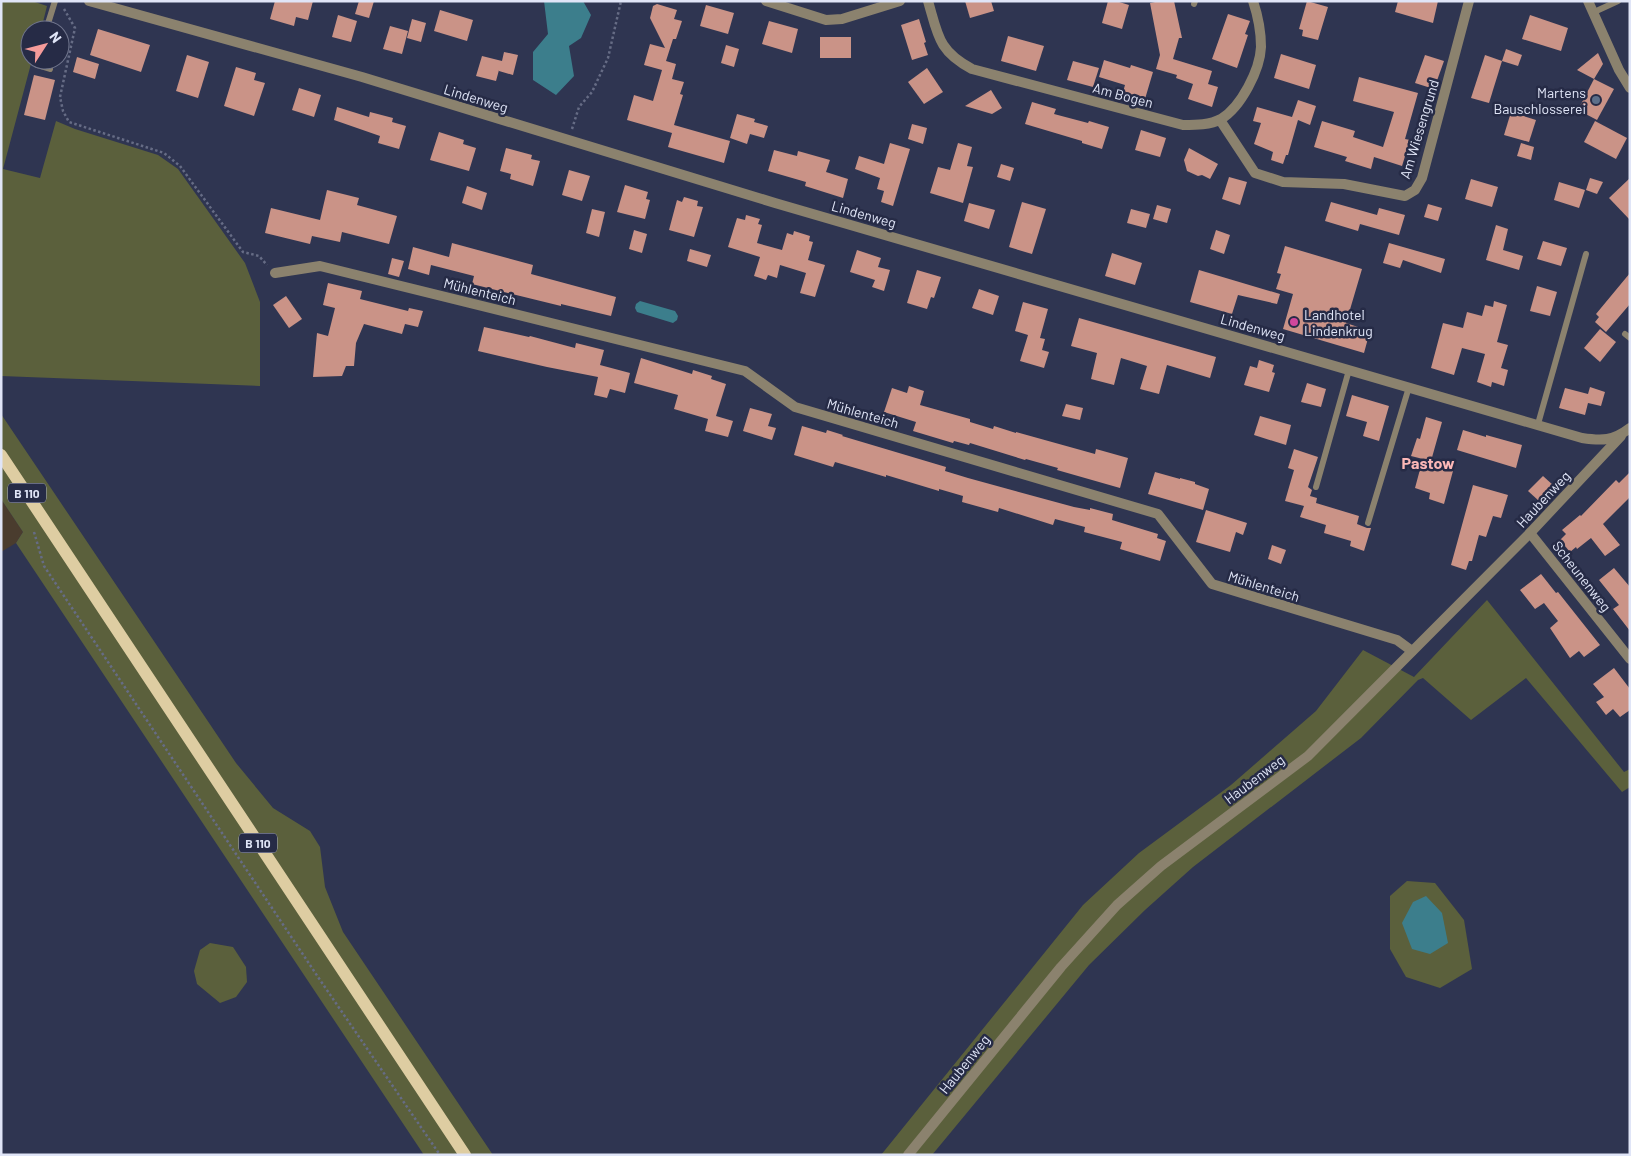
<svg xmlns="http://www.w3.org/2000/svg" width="1631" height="1156" viewBox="0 0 1631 1156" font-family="Barlow,sans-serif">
	<rect width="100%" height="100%" fill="#2f3551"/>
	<path fill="#4a3c2e" d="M1,499L23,532L16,543L1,552Z"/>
	<g fill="#5b603c">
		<path d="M1,1H32L47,6L41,30H30V60H32L3,169L40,178L56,121L75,129L158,155L178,169L245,263L260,302V386L1,376Z"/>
		<path d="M1,414L236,763L273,808L310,831L320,847L325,887L343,932L493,1155H424L16,543L23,532L1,499Z"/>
		<path d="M1487,600L1624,772L1630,769V787L1622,792L1526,678L1471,720L1423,678L1418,680L1361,738L1193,867L1145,910L1089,965L932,1155H881L1083,905L1139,853L1231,785L1316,711L1363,650L1414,677Z"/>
		<path d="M1407,881L1435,883L1464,920L1472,969L1440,988L1406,977L1390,949V896Z"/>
		<path d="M210,943L233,947L246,967L247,982L236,997L220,1003L197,984L194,971L200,950Z"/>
	</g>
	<g fill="#3c7e8c">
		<path d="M544,1H583L591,15L581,38L569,46L574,76L556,95L533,80V52L548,34Z"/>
		<path d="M640,301L675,311L678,316L677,320L673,323L637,312L635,308L636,304Z"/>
		<path d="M1426,896L1442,913L1448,943L1430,954L1412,949L1402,923L1413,902Z"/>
	</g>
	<g fill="#ca9387">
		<path d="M275,1H313L308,20L296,17L294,26L270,19Z"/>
		<path d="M359,1H374L369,18L355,14Z"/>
		<path d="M965,1H991L994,11L970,18Z"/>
		<path d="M1108,1H1116L1129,5L1122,29L1102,23Z"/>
		<path d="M1160,1H1174L1182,38H1179L1173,59L1212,71L1208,84L1218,87L1212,107L1188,99L1193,84L1176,78L1177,75L1156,69L1160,55L1150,3Z"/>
		<path d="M1307,1L1328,7L1318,40L1302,36L1303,30L1299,29Z"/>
		<path d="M1398,1H1438L1433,23L1395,12Z"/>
		<path d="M657,4L677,10L674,19L682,21L676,39H673L666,61L676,64L672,79L684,82L680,94L683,95L674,125L730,141L724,163L668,147L672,133L627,120L634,95L653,101L662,70L644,65L650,44L665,48L650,18L653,6Z"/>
		<path d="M706,5L734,13L728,34L700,26Z"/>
		<path d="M440,10L473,20L467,41L434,31Z"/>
		<path d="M1228,14L1250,21L1245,34L1248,35L1237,68L1212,59Z"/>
		<path d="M338,15L357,21L351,42L332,37Z"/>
		<path d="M1530,15L1568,28L1561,51L1522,39Z"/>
		<path d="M412,19L426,23L421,42L407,38Z"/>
		<path d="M919,19L926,42L924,43L928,55L912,60L901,25Z"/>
		<path d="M769,21L798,29L792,53L762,44Z"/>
		<path d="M390,26L408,31L402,54L383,49Z"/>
		<path d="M98,29L150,45L141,72L90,55Z"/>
		<path d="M1008,36L1044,46L1036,71L1001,61Z"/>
		<rect x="820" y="37" width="31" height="21"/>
		<path d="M726,45L739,49L734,67L721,63Z"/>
		<path d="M1506,49L1522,55L1518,66L1502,61Z"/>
		<path d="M504,52L518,55L513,75L499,71V70L496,81L476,76L482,56L502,61Z"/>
		<path d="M1598,53L1603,64L1594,79L1577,70Z"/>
		<path d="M1281,54L1316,65L1309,89L1274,78Z"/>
		<path d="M187,55L209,62L198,98L176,91Z"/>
		<path d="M1425,55L1444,61L1434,89L1415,83Z"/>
		<path d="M1485,55L1502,61L1489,103L1471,98Z"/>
		<path d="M77,57L99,64L95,79L73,72Z"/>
		<path d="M1104,60L1130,68L1131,65L1153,72L1145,99L1123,92L1125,85L1099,77Z"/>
		<path d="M1073,61L1099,68L1093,87L1067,80Z"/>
		<path d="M236,67L256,73L254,80L265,83L254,116L224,106Z"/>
		<path d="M927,68L943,92L924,104L908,82Z"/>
		<path d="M34,75L55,80L45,120L24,115Z"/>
		<path d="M1359,77L1418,93L1405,139L1410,140L1402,166L1374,157L1371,169L1345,161L1347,157L1314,147L1322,121L1355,131L1353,137L1383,147L1394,112L1353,101Z"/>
		<path d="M1594,79L1614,89L1597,120L1578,110Z"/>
		<path d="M299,88L321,95L314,117L292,110Z"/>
		<path d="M991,90L1002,108L992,114L965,106Z"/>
		<path d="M1298,100L1316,106L1310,125L1298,120L1288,155H1286L1283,164L1271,160L1273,152L1254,144L1261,123L1253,121L1257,107L1292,117Z"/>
		<path d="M1032,102L1056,109L1054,114L1088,123L1089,121L1109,127L1102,149L1082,143V141L1025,124Z"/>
		<path d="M337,107L369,117L370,112L393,118L392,122L406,126L399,149L378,143L380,136L334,120Z"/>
		<path d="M1511,112L1536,120L1529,142L1504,135Z"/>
		<path d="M737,114L755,119L754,122L768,126L764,138L750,134L747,144L730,138Z"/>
		<path d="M1595,121L1627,138L1616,159L1584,142Z"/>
		<path d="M912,124L927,128L923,144L908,139Z"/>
		<path d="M1141,130L1166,138L1160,157L1135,150Z"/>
		<path d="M439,132L464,140L463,144L476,148L469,171L430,160Z"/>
		<path d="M890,143L910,149L893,206L881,202L884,191L877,189L880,178L855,169L859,156L884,164Z"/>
		<path d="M958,143L972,147L967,166L973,167L963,203L930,193L938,167L950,170Z"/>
		<path d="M1521,143L1534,147L1531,160L1517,156Z"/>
		<path d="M506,148L532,155L531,159L540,161L533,186L510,179L511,174L500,171Z"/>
		<path d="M1189,148L1218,164L1210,179L1202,175L1198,176L1187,171L1184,160Z"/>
		<path d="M774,150L797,156L798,151L830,160L826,172L848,179L843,198L805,186L806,182L768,171Z"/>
		<path d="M1001,164L1014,168L1010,181L997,177Z"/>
		<path d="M569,170L590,176L582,201L562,195Z"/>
		<path d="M1229,177L1247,182L1240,205L1222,199Z"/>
		<path d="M1590,178L1603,182L1597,194L1586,190Z"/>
		<path d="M1630,178V220L1609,198Z"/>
		<path d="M1471,179L1498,187L1492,207L1465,199Z"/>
		<path d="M1559,182L1585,190L1579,208L1554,200Z"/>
		<path d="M625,185L648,192L646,199L650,200L645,219L617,212Z"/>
		<path d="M467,186L487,193L482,210L462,203Z"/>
		<path d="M327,190L359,198L357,205L397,216L389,244L342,232L340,242L312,236L310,244L265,233L271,208L320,220Z"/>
		<path d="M684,197L698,201L697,206L703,207L694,237L669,230L677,200L682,202Z"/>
		<path d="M1022,202L1046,209L1032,254L1009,247Z"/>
		<path d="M1331,202L1377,215L1379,208L1405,215L1399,235L1360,224L1358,231L1325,221Z"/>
		<path d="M969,203L995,210L989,229L964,221Z"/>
		<path d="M1428,204L1442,208L1438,221L1424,217Z"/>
		<path d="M1157,205L1171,209L1167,223L1153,219Z"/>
		<path d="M592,209L605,212L599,237L586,233Z"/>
		<path d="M1131,209L1150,214L1146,228L1127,223Z"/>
		<path d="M746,215L760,219L758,224L762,225L757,243L782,250L787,233L793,235L794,231L810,236L809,241L813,242L808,260L825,265L815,297L800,293L806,273L780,265L777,278L768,275L766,280L754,276L760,257L728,247L737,218L745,220Z"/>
		<path d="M1496,225L1508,229L1503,250L1523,256L1519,270L1486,260Z"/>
		<path d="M634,230L647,234L642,253L629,249Z"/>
		<path d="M1216,230L1230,235L1224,254L1210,249Z"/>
		<path d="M1543,241L1567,248L1561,266L1537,259Z"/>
		<path d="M452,243L533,265L531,274L616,297L611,316L561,304V306L472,284L474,276L431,265L429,275L408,269L413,247L449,257Z"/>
		<path d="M1389,243L1445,259L1441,273L1403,260L1400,268L1383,263Z"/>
		<path d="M1285,246L1362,269L1346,323L1370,331L1364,353L1283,329L1293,294L1276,289L1281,274L1277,273Z"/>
		<path d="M690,249L711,255L707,267L687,261Z"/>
		<path d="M857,250L881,258L878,267L890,270L884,291L872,287L875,280L850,272Z"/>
		<path d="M1112,253L1142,263L1135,285L1105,276Z"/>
		<path d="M392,258L404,261L399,277L388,274Z"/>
		<path d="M917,270L941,277L934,298L931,297L927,309L907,303Z"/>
		<path d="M1199,270L1280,294L1277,304L1238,295L1232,314L1190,302Z"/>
		<path d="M1630,273V304L1606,332L1595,322L1599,317L1596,314Z"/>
		<path d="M328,283L362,291L360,299L408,311L409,308L423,311L418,327L405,324L402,334L364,324L356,343L354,366H346L342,376L313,377L317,333L328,336L335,308L323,305Z"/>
		<path d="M1537,286L1557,292L1550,316L1530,311Z"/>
		<path d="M979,289L999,296L993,315L972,308Z"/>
		<path d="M286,296L302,319L289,328L273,305Z"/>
		<path d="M1494,301L1507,305L1497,342L1508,345L1501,368L1508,370L1504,386L1492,382L1491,387L1477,382L1485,354L1462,348L1454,375L1431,368L1443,323L1463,328L1467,312L1482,316L1485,305L1493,307Z"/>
		<path d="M1023,302L1048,309L1040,338L1045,339L1042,350L1049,352L1044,368L1020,361L1028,335L1015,331Z"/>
		<path d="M1079,318L1216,357L1210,378L1167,365L1159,394L1140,389L1147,366L1121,358L1114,385L1091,379L1097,353L1071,346Z"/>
		<path d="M484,327L529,337L530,336L575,348L576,343L604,350L600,365L630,373L625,393L610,389L607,398L594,395L598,377L547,367L478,351Z"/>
		<path d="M1600,329L1616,342L1600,362L1584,348Z"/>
		<path d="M641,358L692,374L693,370L712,376L711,379L726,384L716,416L733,421L728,437L705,431L708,419L674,409L678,395L634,383Z"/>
		<path d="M1259,360L1274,365L1272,372L1275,373L1269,392L1244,385L1250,366L1257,368Z"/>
		<path d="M1307,383L1326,389L1321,407L1301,402Z"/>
		<path d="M909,386L924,391L920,405L970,419V422L993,429L994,426L1016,433V432L1095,454L1096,449L1128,458L1120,488L1057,470L1058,468L1026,459L1025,460L970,443L969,445L954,441L953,443L913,431L916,422L884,412L892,388L907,393Z"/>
		<path d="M1590,387L1605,392L1601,406L1588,403L1585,415L1559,408L1565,388L1588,394Z"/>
		<path d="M1352,395L1389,406L1379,441L1363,436L1367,422L1346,416Z"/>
		<path d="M1066,404L1083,408L1080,420L1062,416Z"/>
		<path d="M750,408L772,414L768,426L776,428L772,440L743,431Z"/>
		<path d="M1260,416L1291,425L1286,445L1254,435Z"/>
		<path d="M1426,417L1442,422L1431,461L1411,456L1417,438L1420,439Z"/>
		<path d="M802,426L826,433L827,430L843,435L842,436L946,467L945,471L968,478L1074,507L1090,510V508L1113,514L1112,520L1158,534L1157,538L1166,541L1160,561L1120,549L1122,542L1084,532L1085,527L1055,519L1053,525L999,508L998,512L962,502L963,496L939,489V491L886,475V477L835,462L833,467L794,455Z"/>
		<path d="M1463,430L1486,437V435L1522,445L1516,468L1457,450Z"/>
		<path d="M1294,449L1318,457L1308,487L1312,490L1310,496L1317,498L1316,503L1359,516L1357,524L1367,528H1371L1364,551L1350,546L1351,541L1324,533L1326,525L1300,517L1304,506L1285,501L1294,470L1288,468Z"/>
		<path d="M1422,462L1453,471L1444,504L1429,499L1430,493L1415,488Z"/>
		<path d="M1155,472L1180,479V478L1195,482V484L1209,489L1203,510L1148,494Z"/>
		<path d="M1630,472V497L1603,524L1620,545L1605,556L1591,538L1577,549L1576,547L1570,552L1560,540L1566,534L1562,530L1580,515L1581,516L1616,480L1619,483Z"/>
		<path d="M1543,476L1554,486L1539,501L1528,491Z"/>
		<path d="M1473,485L1508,495L1501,518L1493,516L1486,537L1479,535L1472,561H1469L1466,570L1451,565Z"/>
		<path d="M1206,510L1247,523L1243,535L1236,532L1230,552L1196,542Z"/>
		<path d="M1272,545L1286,550L1281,564L1268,559Z"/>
		<path d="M1614,568L1630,587V631L1613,609L1619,605L1599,580Z"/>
		<path d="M1541,574L1556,593L1558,592L1600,645L1584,657L1579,651L1570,658L1550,628L1558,621L1544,603L1535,609L1520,590Z"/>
		<path d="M1614,668L1630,689V710L1620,717L1613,709L1606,715L1596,702L1604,697L1593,684Z"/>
	</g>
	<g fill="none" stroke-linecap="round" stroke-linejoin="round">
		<g stroke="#666c85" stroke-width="2.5" stroke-dasharray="2.5 2.5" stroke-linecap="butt">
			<path d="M64,9L75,28L60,97L63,111L69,122L164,153L180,166L243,252L259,256L267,265"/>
			<path d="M572,129L579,107L592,92L608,58L621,1"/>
			<path d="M34,532L44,566L318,977L440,1155"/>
		</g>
		<g stroke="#8b826e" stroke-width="6">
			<path d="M1194,4L1195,1"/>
			<path d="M1592,13L1618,1"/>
			<path d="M46,30L55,1"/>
			<path d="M38,60L37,65L50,69"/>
			<path d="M1625,334L1630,338"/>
			<path d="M1538,424L1586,254"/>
			<path d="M1316,487L1349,370"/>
			<path d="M1368,523L1409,387"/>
		</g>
		<g stroke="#8b826e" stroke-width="10">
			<path d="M89,1L362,77L775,203L1582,438C1602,441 1613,441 1630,428"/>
			<path d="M766,1L826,20L842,19L900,1"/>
			<path d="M928,1C938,35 938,51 972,69L1183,125C1196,125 1210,125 1221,119C1241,107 1260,70 1261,47C1261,31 1258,16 1253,1"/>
			<path d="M1588,1L1619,70L1630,88"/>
			<path d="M1220,120L1255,173L1283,182L1344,184L1405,196L1415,190L1422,178L1469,1"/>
			<path d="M275,273L320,266L745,371L795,407L1158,514L1212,584L1397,640L1412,651"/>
			<path d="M1530,533L1630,659"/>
			<path d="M908,1155L1061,967L1117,905L1161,866L1308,756L1530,533L1621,436"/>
		</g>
		<path stroke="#decda2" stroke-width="12" d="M1,455L465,1155"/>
	</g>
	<circle fill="#5c6f8a" stroke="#262b46" stroke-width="2" cx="1596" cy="100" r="5"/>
	<circle fill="#d1479c" stroke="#262b46" stroke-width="2" cx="1294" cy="322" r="5"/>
	<g text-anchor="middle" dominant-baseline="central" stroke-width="5" stroke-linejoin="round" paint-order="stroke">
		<g fill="#262b46" stroke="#a8adc2" stroke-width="1">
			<rect x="8" y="483.5" width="38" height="19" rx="4"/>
			<rect x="239" y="833.5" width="38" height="19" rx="4"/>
		</g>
		<g font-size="12" font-weight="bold" fill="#e0e5f7">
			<text x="27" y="493">B 110</text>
			<text x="258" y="843">B 110</text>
		</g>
		<g font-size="14" fill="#e0e5f7" stroke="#262b46" text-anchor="end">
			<text x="1586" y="92">Martens<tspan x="1586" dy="16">Bauschlosserei</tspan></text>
			<text x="1304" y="314" text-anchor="start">Landhotel<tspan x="1304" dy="16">Lindenkrug</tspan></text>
		</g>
		<g font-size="14" fill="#e0e5f7" stroke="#262b46">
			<text transform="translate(1123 95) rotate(15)">Am Bogen</text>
			<text transform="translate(476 98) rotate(17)">Lindenweg</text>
			<text transform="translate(1419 129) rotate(-73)">Am Wiesengrund</text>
			<text transform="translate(864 214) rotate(16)">Lindenweg</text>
			<text transform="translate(480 291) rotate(14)">Mühlenteich</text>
			<text transform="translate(1253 327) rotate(16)">Lindenweg</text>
			<text transform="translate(863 413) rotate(16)">Mühlenteich</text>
			<text transform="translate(1543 499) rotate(-47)">Haubenweg</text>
			<text transform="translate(1582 576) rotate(52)">Scheunenweg</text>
			<text transform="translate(1264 586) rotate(17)">Mühlenteich</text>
			<text transform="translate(1254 779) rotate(-37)">Haubenweg</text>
			<text transform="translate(964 1064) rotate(-51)">Haubenweg</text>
		</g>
		<g font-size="16" font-weight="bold" fill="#fdb8b7" stroke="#262b46">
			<text x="1428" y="462">Pastow</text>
		</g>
	</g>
	<rect width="1631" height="1156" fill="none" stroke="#e0e5f7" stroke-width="5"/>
	<g transform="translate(45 45) rotate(54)"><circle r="24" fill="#262b46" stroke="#70758d"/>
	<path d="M0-4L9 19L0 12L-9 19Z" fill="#f59b9a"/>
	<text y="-8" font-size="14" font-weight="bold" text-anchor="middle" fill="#e0e5f7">N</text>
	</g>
</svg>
